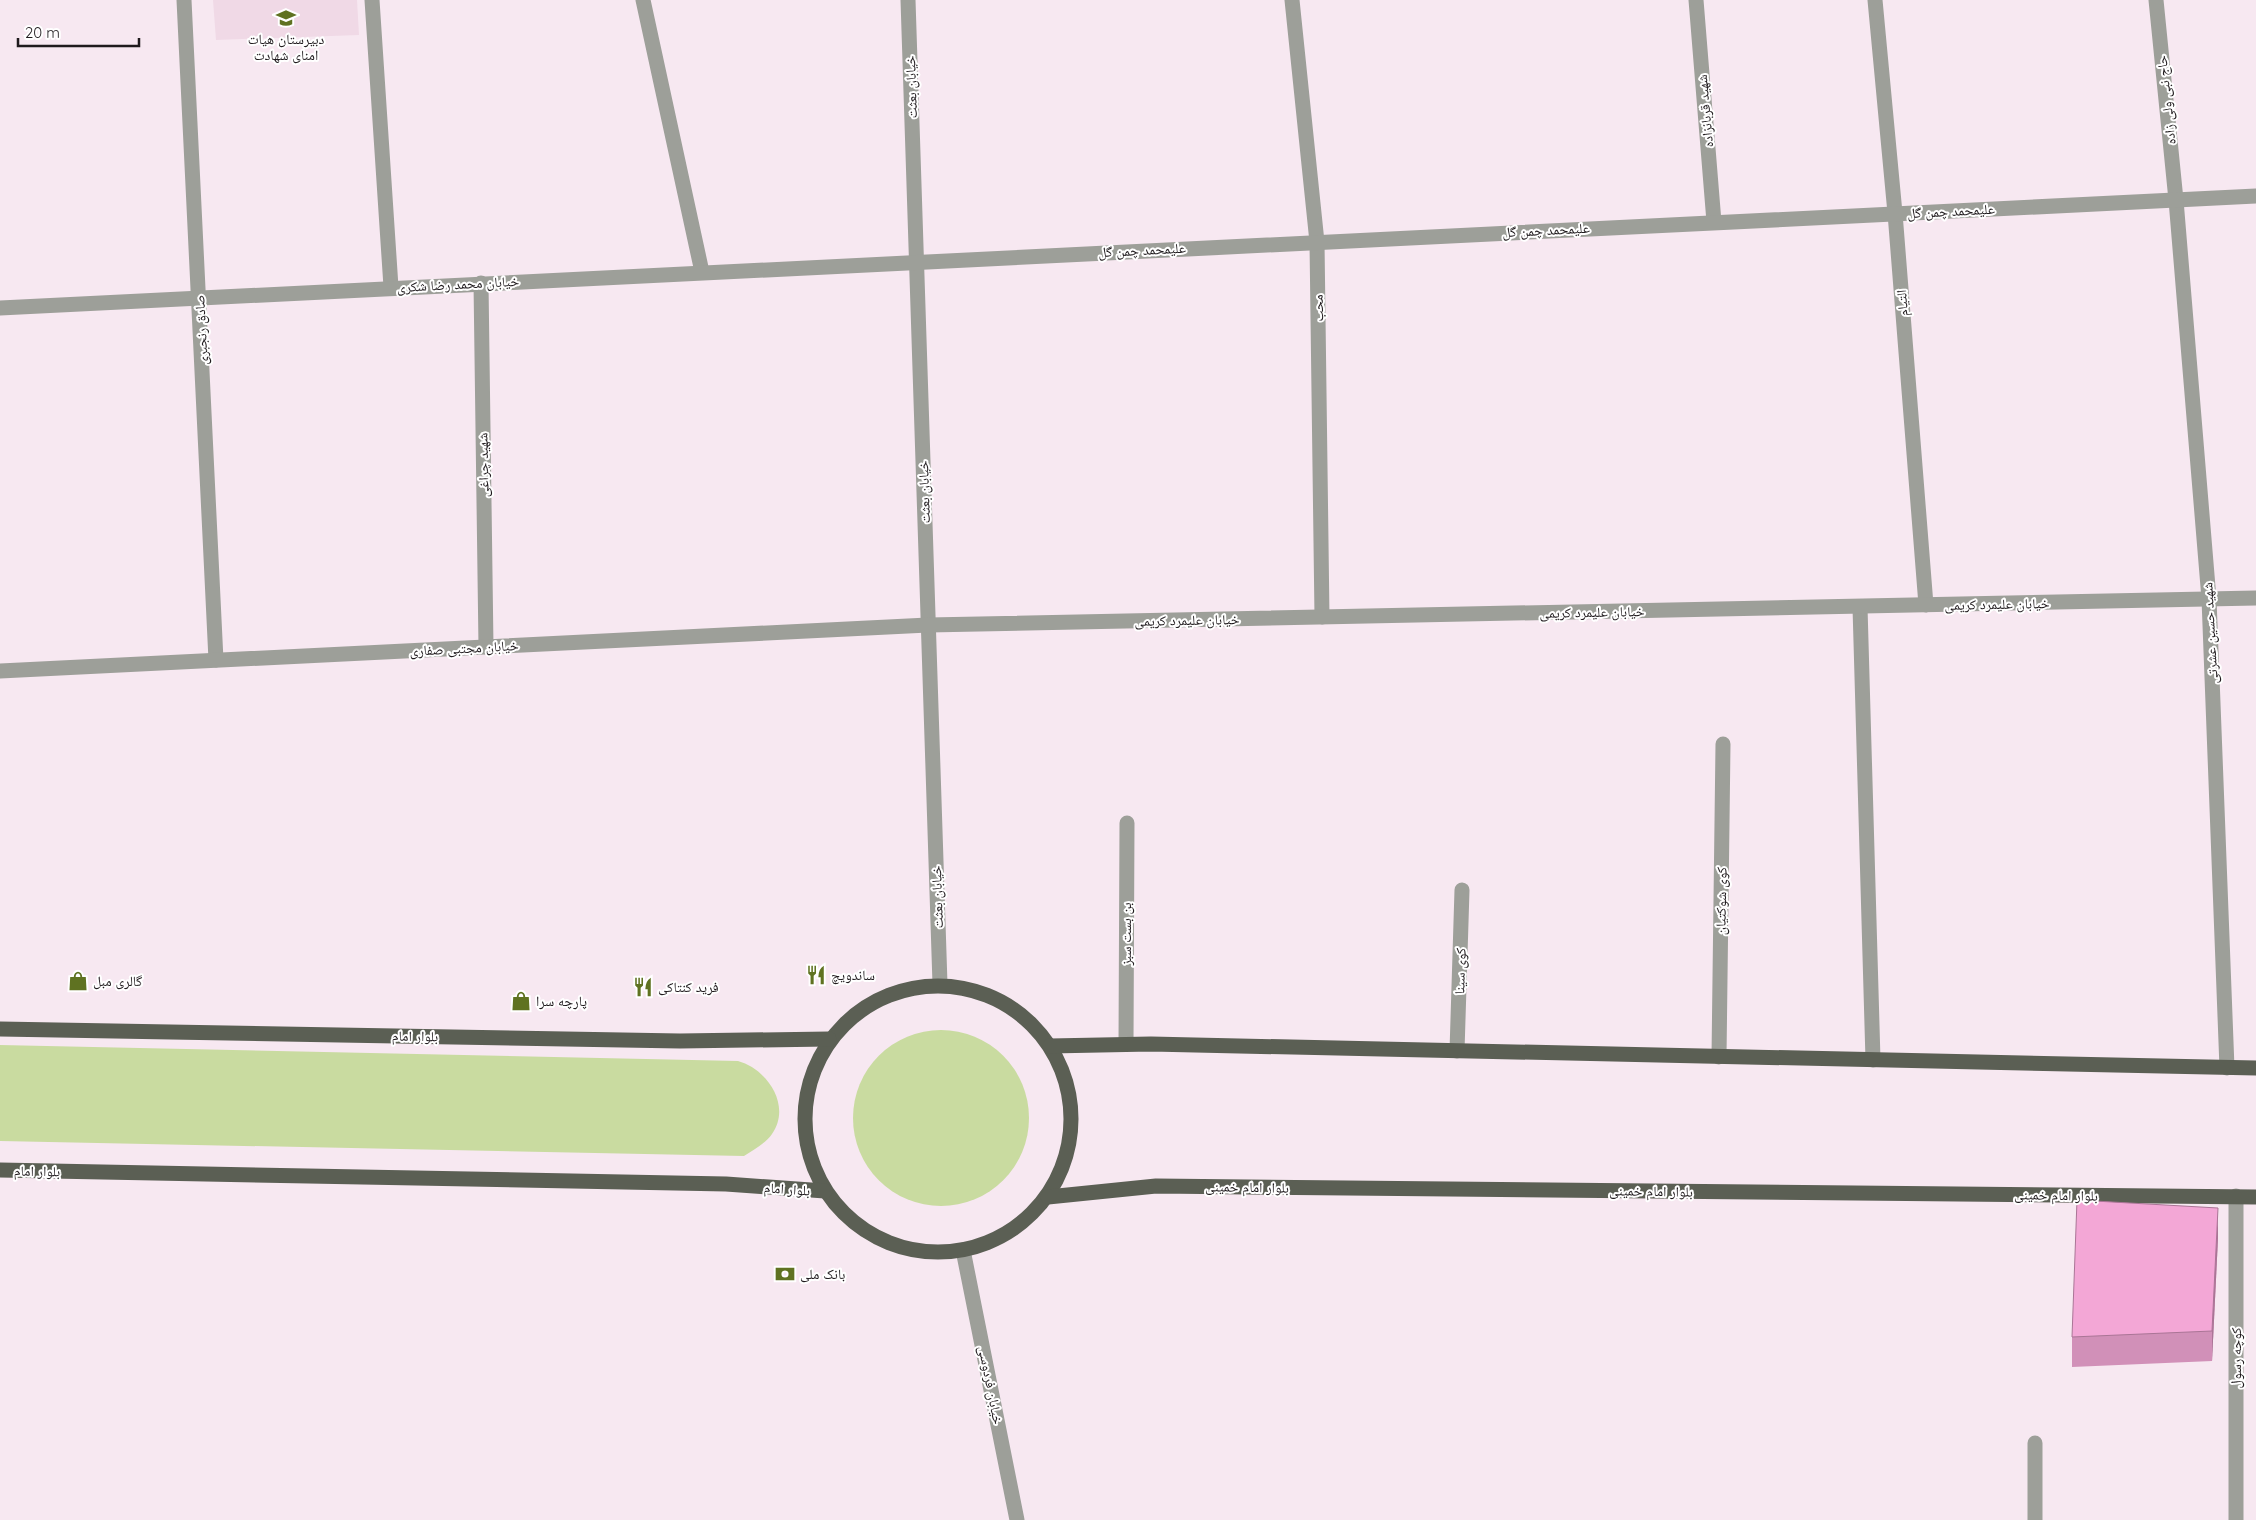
<svg xmlns="http://www.w3.org/2000/svg" width="2256" height="1520" viewBox="0 0 2256 1520" font-family="Quicksand,'Noto Naskh Arabic',sans-serif">
	<rect width="100%" height="100%" fill="#f7e8f1"/>
	<path fill="#f0d9e6" d="M213,0H357L359,35L216,40Z"/>
	<g fill="#c9dba0">
		<circle cx="941" cy="1118" r="88"/>
		<path d="M0,1045L738,1061C767,1069 792,1105 772,1134C766,1143 753,1150 744,1156L0,1141Z"/>
	</g>
	<g fill="none" stroke-linecap="round" stroke-linejoin="round">
		<g stroke="#9d9f99" stroke-width="15">
			<path d="M184,0L216,660"/>
			<path d="M372,0L391,287"/>
			<path d="M643,0L702,272"/>
			<path d="M908,0L940,984"/>
			<path d="M1292,0L1317,242L1322,617"/>
			<path d="M1696,0L1714,222"/>
			<path d="M1875,0L1895,213L1926,605"/>
			<path d="M2156,0L2176,200L2209,599L2227,1068"/>
			<path d="M481,283L486,647"/>
			<path d="M0,308L2256,196"/>
			<path d="M1860,607L1873,1060"/>
			<path d="M0,671L928,625L2256,598"/>
			<path d="M1126,1044L1127,823"/>
			<path d="M1457,1051L1462,890"/>
			<path d="M1719,1057L1723,744"/>
			<path d="M963,1250L1017,1520"/>
			<path d="M2035,1443V1520"/>
			<path d="M2236,1520V1196"/>
		</g>
		<g stroke="#5b5f54" stroke-width="15">
			<circle cx="938" cy="1119" r="133"/>
			<path d="M0,1029L680,1041L829,1039"/>
			<path d="M1050,1046L1151,1044L2256,1068"/>
			<path d="M0,1170L726,1184L825,1191"/>
			<path d="M1048,1197L1156,1186L2256,1197"/>
		</g>
	</g>
	<path fill="#d190b8" d="M2218,1238L2212,1361L2072,1367V1337Z"/>
	<path fill="#aa7596" d="M2218,1208V1238L2212,1361V1331Z"/>
	<path fill="#f3a7d6" stroke="#aa7596" d="M2077,1200L2218,1208L2212,1331L2072,1337Z"/>
	<defs>
		<symbol id="school-bare" viewBox="-9 -9 18 18"><path d="M0-5L7-2L0 1L-7-2ZM-4 1L0 2.5L4 1V4Q0 6-4 4Z" fill="#5f7221" stroke="#fff" stroke-width="2.5" paint-order="stroke"/></symbol>
		<symbol id="restaurant-bare" viewBox="-9 -9 18 18"><path d="M-5-6h1v4h1v-4h1v4h1v-4h1v5L-1.5 .5V6h-2V.5L-5-1ZM5-6V6H3V1.5H1.5Q1.5-4 5-6Z" fill="#5f7221" stroke="#fff" stroke-width="2.5" paint-order="stroke"/></symbol>
		<symbol id="shop-bare" viewBox="-9 -9 18 18"><path d="M-5-2.5h2.3a2.7 3.5 0 0 1 5.4 0H5L5.5 6h-11ZM-1.5-2.5h3a1.5 2.3 0 0 0-3 0Z" fill="#5f7221" stroke="#fff" stroke-width="2.5" paint-order="stroke"/></symbol>
		<symbol id="bank-bare" viewBox="-9 -9 18 18"><path d="M-6-4H6V4H-6ZM0-2.3a2.3 2.3 0 1 0 0 4.6a2.3 2.3 0 1 0 0-4.6Z" fill="#5f7221" stroke="#fff" stroke-width="2.5" paint-order="stroke"/></symbol>
	</defs>
	<g fill-rule="evenodd">
		<use href="#school-bare" x="272" y="4" width="28" height="28"/>
		<use href="#restaurant-bare" x="802" y="961" width="28" height="28"/>
		<use href="#shop-bare" x="64" y="967" width="28" height="28"/>
		<use href="#restaurant-bare" x="629" y="973" width="28" height="28"/>
		<use href="#shop-bare" x="507" y="987" width="28" height="28"/>
		<use href="#bank-bare" x="771" y="1260" width="28" height="28"/>
	</g>
	<g text-anchor="middle" dominant-baseline="central" stroke-width="4" stroke-linejoin="round" paint-order="stroke">
		<g font-size="14" fill="#1f1a1d" stroke="#fff" text-anchor="start">
			<text x="286" y="39" text-anchor="middle">دبیرستان هیات<tspan x="286" dy="16">امنای شهادت</tspan></text>
			<text x="831" y="975">ساندویچ</text>
			<text x="93" y="981">گالری مبل</text>
			<text x="658" y="987">فرید کنتاکی</text>
			<text x="536" y="1001">پارچه سرا</text>
			<text x="800" y="1274">بانک ملی</text>
		</g>
		<g font-size="14" fill="#1f1a1d" stroke="#fff">
			<text transform="translate(911 87) rotate(-92)">خیابان بعثت</text>
			<text transform="translate(2166 100) rotate(-96)">حاج نبی ولی زاده</text>
			<text transform="translate(1705 111) rotate(-95)">شهید قربانزاده</text>
			<text transform="translate(1951 211) rotate(-3)">علیمحمد چمن گل</text>
			<text transform="translate(1546 230) rotate(-3)">علیمحمد چمن گل</text>
			<text transform="translate(1142 250) rotate(-3)">علیمحمد چمن گل</text>
			<text transform="translate(458 284) rotate(-3)">خیابان محمد رضا شکری</text>
			<text transform="translate(1902 303) rotate(-94)">التیام</text>
			<text transform="translate(1318 308) rotate(-91)">محب</text>
			<text transform="translate(201 330) rotate(-93)">صادق رنجبری</text>
			<text transform="translate(483 465) rotate(-91)">شهید چراغی</text>
			<text transform="translate(924 492) rotate(-92)">خیابان بعثت</text>
			<text transform="translate(1997 604) rotate(-1)">خیابان علیمرد کریمی</text>
			<text transform="translate(1592 612) rotate(-1)">خیابان علیمرد کریمی</text>
			<text transform="translate(1187 620) rotate(-1)">خیابان علیمرد کریمی</text>
			<text transform="translate(2210 633) rotate(-93)">شهید حسین عشرتی</text>
			<text transform="translate(464 648) rotate(-3)">خیابان مجتبی صفاری</text>
			<text transform="translate(937 897) rotate(-92)">خیابان بعثت</text>
			<text transform="translate(1721 901) rotate(-89)">کوی شوکتیان</text>
			<text transform="translate(1126 934) rotate(-90)">بن بست سبز</text>
			<text transform="translate(1460 971) rotate(-88)">کوی سینا</text>
			<text transform="translate(415 1036) rotate(1)">بلوار امام</text>
			<text transform="translate(37 1171) rotate(1)">بلوار امام</text>
			<text transform="translate(1247 1187) rotate(1)">بلوار امام خمینی</text>
			<text transform="translate(787 1189) rotate(4)">بلوار امام</text>
			<text transform="translate(1651 1191) rotate(1)">بلوار امام خمینی</text>
			<text transform="translate(2056 1195) rotate(1)">بلوار امام خمینی</text>
			<text transform="translate(2236 1358) rotate(-90)">کوچه رسول</text>
			<text transform="translate(991 1385) rotate(79)">خیابان فردوسی</text>
		</g>
	</g>
	<path d="M18 38v8h121v-8" fill="none" stroke="#1f1a1d" stroke-width="2.5"/>
	<text x="25" y="38" font-size="15" fill="#1f1a1d" stroke="#ffffff" stroke-width="4" paint-order="stroke">20 m</text>
</svg>
